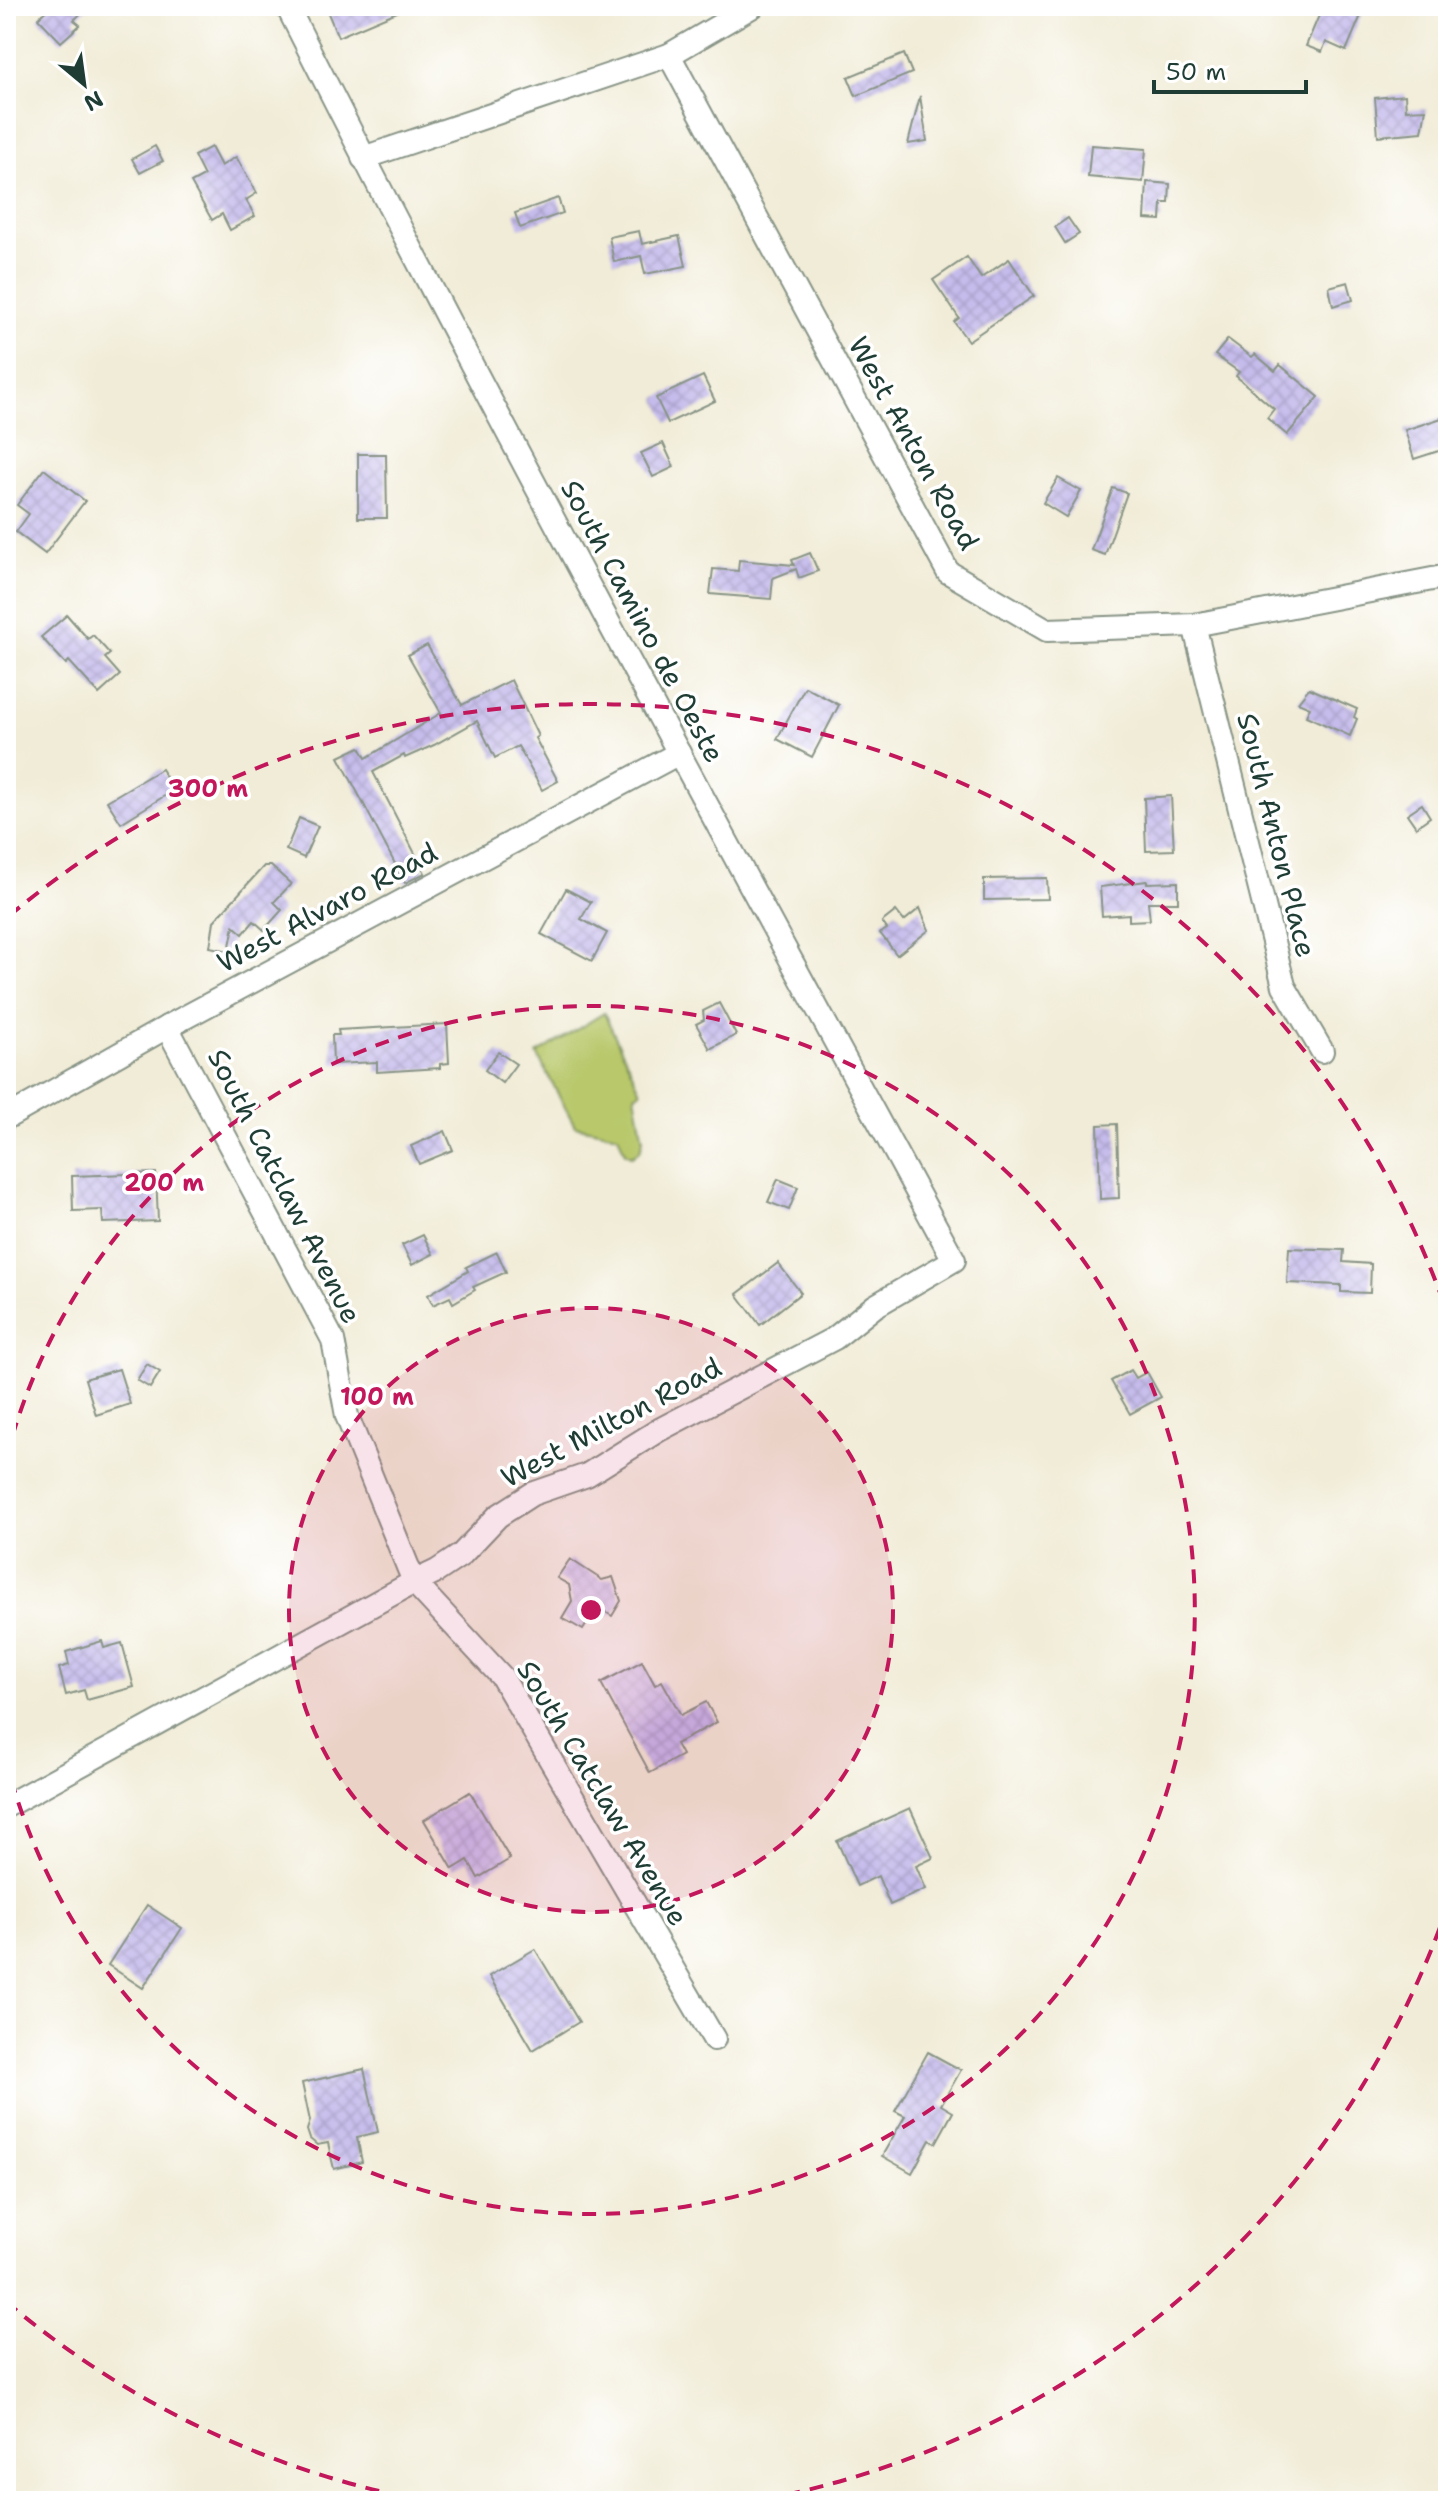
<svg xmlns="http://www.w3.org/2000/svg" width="1454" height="2507" viewBox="0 0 1454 2507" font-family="'Shantell Sans',sans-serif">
	<defs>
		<pattern id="building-cross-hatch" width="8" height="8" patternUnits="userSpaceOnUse" patternTransform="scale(2)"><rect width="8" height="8" fill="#c6bcec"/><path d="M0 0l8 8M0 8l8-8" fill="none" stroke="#aaa2cb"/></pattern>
	</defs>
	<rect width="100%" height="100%" fill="#fff"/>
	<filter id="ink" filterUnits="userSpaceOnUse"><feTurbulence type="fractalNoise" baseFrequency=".0125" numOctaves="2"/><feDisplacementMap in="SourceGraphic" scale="16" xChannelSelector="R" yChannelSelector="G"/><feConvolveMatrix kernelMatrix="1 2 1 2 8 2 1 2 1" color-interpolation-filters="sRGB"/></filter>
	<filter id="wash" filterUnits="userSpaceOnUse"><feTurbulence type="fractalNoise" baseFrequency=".006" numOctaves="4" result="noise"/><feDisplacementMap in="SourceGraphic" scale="32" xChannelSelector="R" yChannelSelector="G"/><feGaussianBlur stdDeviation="1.8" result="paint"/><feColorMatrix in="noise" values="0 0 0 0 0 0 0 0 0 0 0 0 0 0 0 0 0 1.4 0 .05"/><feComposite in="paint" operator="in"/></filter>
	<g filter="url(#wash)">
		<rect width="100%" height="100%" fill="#f1ecd7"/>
		<path fill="#b8c86b" stroke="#6c8250" stroke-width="2" d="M604,1013L641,1091L635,1095L643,1140L640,1151L631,1156L625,1153L618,1135L575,1126L537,1054Z"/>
		<g id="blocks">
			<g fill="url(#building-cross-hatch)">
				<path d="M51,6H89L74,20L80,25L61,42L38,18Z"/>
				<path d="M325,6H411L338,37Z"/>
				<path d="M1323,6H1365L1346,51L1326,42L1322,52L1306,46Z"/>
				<path d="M904,54L912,73L856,96L848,77Z"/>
				<path d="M1405,95L1406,110L1426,109L1422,132L1378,136L1375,98Z"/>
				<path d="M920,96L927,141L908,144Z"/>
				<path d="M1091,145L1146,149L1143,182L1088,177Z"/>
				<path d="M155,146L163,161L140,173L132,159Z"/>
				<path d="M211,147L221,166L236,157L257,193L246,200L255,216L230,230L222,214L212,220L191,183L204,176L194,156Z"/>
				<path d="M1147,182L1170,184L1169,203H1162L1161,220L1145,219Z"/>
				<path d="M558,198L563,213L520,228L515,213Z"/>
				<path d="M1068,218L1079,234L1065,243L1055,227Z"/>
				<path d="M639,231L642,244L679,236L686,266L645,274L641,256L614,262L609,237Z"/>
				<path d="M967,257L981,278L1009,259L1034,296L968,341L954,322L959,318L933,280Z"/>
				<path d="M1348,282L1353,300L1333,306L1329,287Z"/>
				<path d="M1228,339L1252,357L1255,354L1275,371L1280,365L1319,397L1287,435L1267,418L1274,409L1236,376L1239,372L1215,355Z"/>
				<path d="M703,376L715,401L668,423L656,398Z"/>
				<path d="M1448,416V448L1414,459L1405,430Z"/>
				<path d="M663,443L674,467L653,477L641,453Z"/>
				<path d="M358,454H386L387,518H358Z"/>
				<path d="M44,469L85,501L45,554L16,532L29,514L17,505Z"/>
				<path d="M1058,478L1081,491L1066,517L1043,503Z"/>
				<path d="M1113,488L1127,493L1105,555L1091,550Z"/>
				<path d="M810,553L818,571L799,578L796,569L773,578L771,599L710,594L713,569L738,571L739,560L794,565L792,560Z"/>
				<path d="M67,615L88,639L93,635L110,654L105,658L120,675L99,694L69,661L66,664L41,637Z"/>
				<path d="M427,645L462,705L511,680L538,736L535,738L558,781L542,790L518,746L495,758L477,721L434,745L405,758L404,755L373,772L425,873L405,883L339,757L360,747L366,758L441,713L408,655Z"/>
				<path d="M805,687L839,705L812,757L777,739Z"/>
				<path d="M1309,688L1357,709L1354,717L1357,719L1350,736L1306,716L1310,707L1298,702Z"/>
				<path d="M161,769L174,790L121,823L107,801Z"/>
				<path d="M1171,796L1174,850L1146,851L1144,798Z"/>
				<path d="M1422,804L1430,817L1416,827L1407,814Z"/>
				<path d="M299,818L318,826L304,858L286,850Z"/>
				<path d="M264,866H271L291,884L274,902L282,910L264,930L254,921L243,934L234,926L229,951L210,947L214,921Z"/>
				<path d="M1047,878L1048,899L984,900V879Z"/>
				<path d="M1147,881V883L1178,882V902H1148L1150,920L1129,921V914L1102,916L1100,887Z"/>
				<path d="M566,889L591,902L581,919L607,933L592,961L541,934Z"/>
				<path d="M920,908L929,930L897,955L880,933L887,929L882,922L896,911L904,921Z"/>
				<path d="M719,1003L736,1035L710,1049L696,1024L704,1020L703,1011Z"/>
				<path d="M447,1024L449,1063L440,1064V1068L377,1072V1062L333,1064L332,1035H339L338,1030Z"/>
				<path d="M498,1052L516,1064L502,1083L485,1070Z"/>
				<path d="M1117,1124L1119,1198L1100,1199L1098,1125Z"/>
				<path d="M445,1131L453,1150L419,1164L411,1146Z"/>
				<path d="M156,1173L158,1221L103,1223L102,1210L73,1211L72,1176Z"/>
				<path d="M778,1179L798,1187L789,1210L768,1202Z"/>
				<path d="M423,1235L433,1254L412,1265L402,1245Z"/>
				<path d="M1289,1248L1344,1250L1343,1262L1371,1264L1370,1293L1341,1292V1285L1287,1283Z"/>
				<path d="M497,1252L506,1272L473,1287L475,1290L453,1303L450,1297L433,1305L428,1295L468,1271L466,1267Z"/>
				<path d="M778,1263L801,1293L760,1325L737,1294Z"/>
				<path d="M147,1364L160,1372L150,1388L137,1380Z"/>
				<path d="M119,1369L130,1404L96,1415L85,1379Z"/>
				<path d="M1131,1370L1136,1378L1147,1372L1161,1397L1130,1414L1111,1381Z"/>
				<path d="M570,1559L602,1580L613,1577L621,1601L612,1616L597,1607L583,1630L562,1618L572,1601L569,1585L557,1578Z"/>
				<path d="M102,1641L104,1648L122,1643L134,1687L87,1700L84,1690L66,1695L59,1668L69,1665L66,1652Z"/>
				<path d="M642,1661L655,1685L662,1681L681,1715L706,1702L717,1722L676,1744L682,1755L650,1773L601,1683Z"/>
				<path d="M470,1792L510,1859L478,1878L468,1860L453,1869L424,1820Z"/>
				<path d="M910,1808L933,1858L916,1866L926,1889L890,1905L878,1876L857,1886L837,1841Z"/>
				<path d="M147,1905L182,1928L143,1988L108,1965Z"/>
				<path d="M535,1949L579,2022L533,2050L489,1976Z"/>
				<path d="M928,2052L961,2070L941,2105L953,2112L936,2143L930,2140L912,2173L882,2156L905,2116L895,2111Z"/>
				<path d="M364,2069L378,2132L357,2137L362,2162L334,2169L328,2143L317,2145L310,2139L307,2130L310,2121L302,2083Z"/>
			</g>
		</g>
	</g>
	<g filter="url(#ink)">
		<use href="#blocks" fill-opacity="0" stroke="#889486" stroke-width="2"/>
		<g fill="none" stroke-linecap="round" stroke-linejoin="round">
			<defs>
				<g id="minor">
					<path d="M669,55L948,572L1047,630L1194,625L1448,576"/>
					<path d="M363,158L669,55L753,6"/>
					<path d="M1194,625L1284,986L1322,1051"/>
					<path d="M167,1027L333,1340L347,1416L414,1582L502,1677L714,2039"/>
					<path d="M6,1118L167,1027L679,753"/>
					<path d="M6,1806L414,1582L437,1571L461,1555L498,1516L532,1494L587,1475L659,1430L835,1338L875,1306L954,1260C728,844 500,429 287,6"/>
				</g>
			</defs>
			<use href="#minor" stroke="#889486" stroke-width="26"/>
			<use href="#minor" stroke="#fff" stroke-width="22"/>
		</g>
	</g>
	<circle cx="591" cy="1610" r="302" fill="#c2185b" fill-opacity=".12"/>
	<g fill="none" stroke="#c2185b" stroke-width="4" stroke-dasharray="14 10">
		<circle cx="591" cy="1610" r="302"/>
		<path d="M6 1459A604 604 0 1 1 6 1761"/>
		<path d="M1448 1905A906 906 0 0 1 756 2501M426 2501A906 906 0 0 1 9 2304M9 916A906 906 0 0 1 1448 1315"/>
	</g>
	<g text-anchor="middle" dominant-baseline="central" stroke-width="7" stroke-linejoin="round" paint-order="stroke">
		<g font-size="28" fill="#1f3d34" stroke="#fff">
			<text transform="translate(914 443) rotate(61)">West Anton Road</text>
			<text transform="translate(643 621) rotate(62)">South Camino de Oeste</text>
			<text transform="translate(1277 835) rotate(76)">South Anton Place</text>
			<text transform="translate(327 907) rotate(-28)">West Alvaro Road</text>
			<text transform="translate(285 1186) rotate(63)">South Catclaw Avenue</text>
			<text transform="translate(611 1422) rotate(-28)">West Milton Road</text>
			<text transform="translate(603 1793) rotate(59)">South Catclaw Avenue</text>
		</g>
	</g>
	<circle cx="591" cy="1610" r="12" fill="#c2185b" stroke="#fff" stroke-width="4"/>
	<g font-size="24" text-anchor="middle" font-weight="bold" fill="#c2185b" stroke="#fff" stroke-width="7" stroke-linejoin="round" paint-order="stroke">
		<text x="208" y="797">300 m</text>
		<text x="164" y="1191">200 m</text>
		<text x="377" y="1405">100 m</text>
	</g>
	<rect width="1454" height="2507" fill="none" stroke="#fff" stroke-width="32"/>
	<g transform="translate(84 84) rotate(151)" stroke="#ffffff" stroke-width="6" paint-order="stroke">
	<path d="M0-6L14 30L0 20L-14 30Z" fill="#1f3d34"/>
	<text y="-12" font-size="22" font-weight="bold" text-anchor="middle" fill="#1f3d34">N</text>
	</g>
	<path d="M1154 80v12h152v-12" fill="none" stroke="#1f3d34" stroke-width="4"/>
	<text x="1166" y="80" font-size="24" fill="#1f3d34" stroke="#ffffff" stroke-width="6" paint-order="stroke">50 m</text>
</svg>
